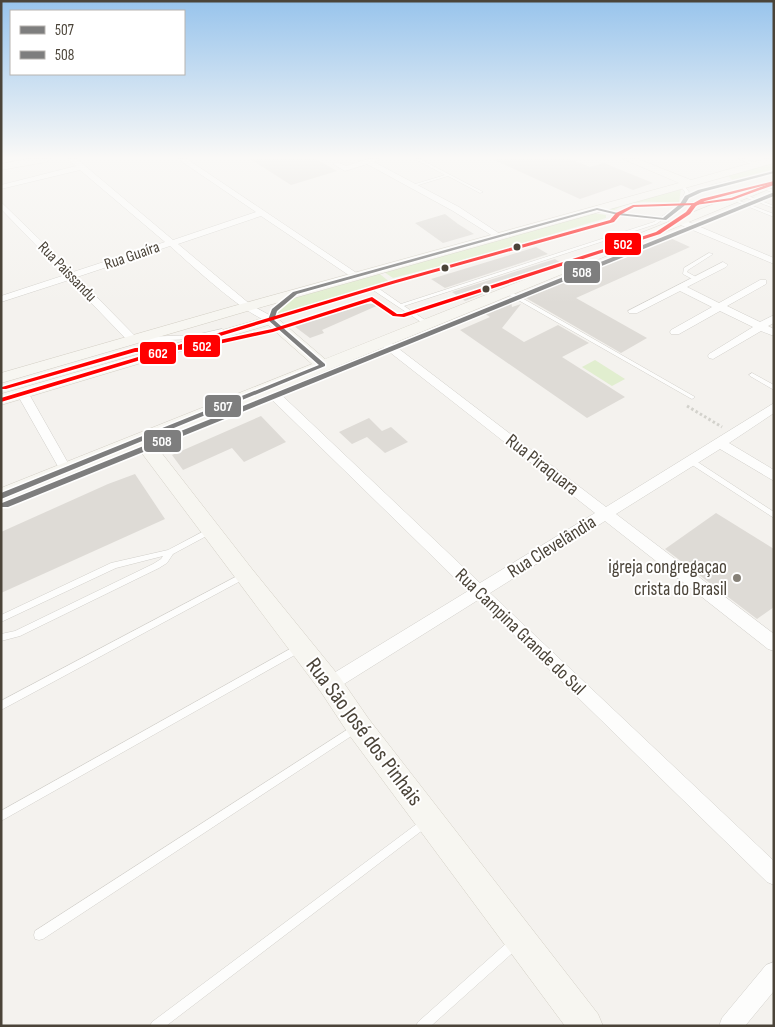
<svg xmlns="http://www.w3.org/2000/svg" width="775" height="1027" viewBox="0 0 775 1027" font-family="'Sofia Sans Condensed',sans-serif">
	<rect width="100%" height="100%" fill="#f4f2ee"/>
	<g fill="#e1eecf">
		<path d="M774,160V172L735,182L729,177L728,174Z"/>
		<path d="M681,188L679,203C656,202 632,198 613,211L605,209Z"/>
		<path d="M587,212L606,215V218L443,267L432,268L393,278L381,270Z"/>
		<path d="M376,271L391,283L274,319L277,309L297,293Z"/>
		<path d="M595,360L625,379L612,386L582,367Z"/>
	</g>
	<g fill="#dedbd6">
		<path d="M250,159H316L337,171L291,185Z"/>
		<path d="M492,159H570L590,167L604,163L653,183L633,190L621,185L580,199Z"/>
		<path d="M445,214L458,224L474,234L443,243L415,223Z"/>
		<path d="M668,237L690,247L576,298L647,338L621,353L519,294L575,271L578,273Z"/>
		<path d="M536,247L548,254L445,288L431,279Z"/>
		<path d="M555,259L561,263L465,301L452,292Z"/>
		<path d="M510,297L512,307L521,304L502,328L524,342L558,325L589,343L562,357L625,397L587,418L460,330L490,317L479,310Z"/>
		<path d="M349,304H381L322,330L324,333L310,338L290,323Z"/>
		<path d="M261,416L286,442L244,462L232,448L183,470L172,455Z"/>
		<path d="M369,418L382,431L391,427L408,442L385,453L367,437L352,444L339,432Z"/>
		<path d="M135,474L165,519L1,593V532L108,484Z"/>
		<path d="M716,513L774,549V607L757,619L665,549Z"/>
	</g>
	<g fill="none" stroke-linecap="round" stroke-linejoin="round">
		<defs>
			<g id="lane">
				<path d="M415,159H420L483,192L480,193L448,176L412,187V185L445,175Z"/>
				<path d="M739,159H745L759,165L756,166Z"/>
				<path d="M774,171V173L714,187L687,198L685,203L732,198L774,214V217L732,200L695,205L684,206L665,218V220H662L656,224L404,306L428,322V324H424L373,290L271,321H267L266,320L392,281L611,220L615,215L596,210V208L617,213L633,205L681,203L685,192L680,185L681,184H683L689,192L688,195L712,185ZM678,206L661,217L623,213L634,207ZM619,215L657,220L654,222L401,304L378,288L613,222Z"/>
				<path d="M762,186L774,190V193L761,188L760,187Z"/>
				<path d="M741,194H743L774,206V208L741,196Z"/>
				<path d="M709,253L713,254L688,270L687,272L698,278V280H694L683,274L684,268Z"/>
				<path d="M504,290H508L695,397L692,399L690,398L504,292Z"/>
				<path d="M222,329L225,331L224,332L195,339L143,341L140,339L143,337L195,335Z"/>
				<path d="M752,373L774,385V390L750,376L749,375Z"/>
				<path d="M689,459H693L774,512V518L689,463L688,461Z"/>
				<path d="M210,528L212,529L214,531L212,533L173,554L167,563L159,568L20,636L1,641V634L15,631L153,564L161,559L163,556L116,568L1,622V615L111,563L168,550Z"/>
				<path d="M243,573L246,574L247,576L246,578L1,710V701Z"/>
				<path d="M299,644L302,645L303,648L302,651L1,821V811Z"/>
				<path d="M356,724L359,725L360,728L359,731L43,939L39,940L35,939L34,935L35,931Z"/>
				<path d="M425,818L428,820L430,823L428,826L166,1026H150L152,1022L422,820Z"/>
				<path d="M514,939L518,940L519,944L518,948L431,1026H416L418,1022L510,940Z"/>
			</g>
			<g id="street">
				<path d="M68,159H77L173,240L256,212L178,159H187L361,276L359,278H353L261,216L178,244L251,305L275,318V322C256,326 187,261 170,246L77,277L137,338L138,340L137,342H129L69,280L1,302V296L65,275L1,209V202L73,272L165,242L80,170L1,189V185L76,166Z"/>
				<path d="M368,159H380L374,162L459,207L503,236L496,238L453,211L367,164L345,171L333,164L337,162L346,166Z"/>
				<path d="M679,218L774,258V264L676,223L675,221Z"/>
				<path d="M723,262L728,265L726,267L687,287L719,303L760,280H766V284L727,306L760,322L774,315V323L768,326L774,329V336L761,331L713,359L709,358L708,356L709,354L753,327L720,311L679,334H671L670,332L671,330L712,307L680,291L637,313H629L628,311Z"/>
				<path d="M382,338L386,339L606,507L774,403V413L729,443L774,470V481L720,449L616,514L774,634V651L768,649L605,521L490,593L774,861V885L767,882L478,600L336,689L330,692L324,689L322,684L324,679L468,591L263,391L261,388L263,385H271L480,583L595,513L378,343L377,341Z"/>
				<path d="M23,390L29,394L72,470L71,473H61L60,470L17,394Z"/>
				<path d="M774,962V991L745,1026H719L722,1018L766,965Z"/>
			</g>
			<g id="secondary">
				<path d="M27,159H51L46,162L1,170V164Z"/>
				<path d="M623,159H638L691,180L765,159H774V163L244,312L1,383V373L234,306L679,183Z"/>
				<path d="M774,180V187L153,442L252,569L339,676L368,718L598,1014L603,1026H565L350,736L321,692L138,448L1,503V488L312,364L268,325L1,405V394L271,316L276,317L325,359Z"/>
			</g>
		</defs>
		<use href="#lane" stroke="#d2d0cb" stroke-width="1"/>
		<use href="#street" stroke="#d2d0cb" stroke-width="1"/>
		<use href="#secondary" stroke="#d3cfc5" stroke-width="1"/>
		<path stroke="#d3d2cc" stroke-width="3" stroke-dasharray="2.5 2.5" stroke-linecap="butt" d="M687,406L722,427"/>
		<use href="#lane" fill="#fdfdfc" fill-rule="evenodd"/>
		<use href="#street" fill="#fdfdfc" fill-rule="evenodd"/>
		<use href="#secondary" fill="#f7f6f1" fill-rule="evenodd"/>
		<defs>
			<path id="bus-1" d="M774,171V173L702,192L689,198L684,206L666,220L618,215L597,210L297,294L277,311L274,320L325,364V366L1,499V493L319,365L268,320L272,309L293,292L597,208L618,213L663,218L680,204L685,196L698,190Z"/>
			<path id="bus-2" d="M772,193H774V196L8,507H2L1,505L2,503Z"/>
			<path id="bus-3" d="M774,181V183L705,201L696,206L690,214L660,234L404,317L393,316L371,301L273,332L196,349L135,352L6,389H1L2,387L135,348L196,345L272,329L372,297L397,314H402L656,232L686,212L692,204L701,199Z"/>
			<path id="bus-4" d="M774,182V185L732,200L695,205L634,207L620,215L614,222L396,283L1,402V398L392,281L610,220L616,213L633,205L695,203L731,198Z"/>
		</defs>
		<use href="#bus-1" stroke="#fff" stroke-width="3"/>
		<use href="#bus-2" stroke="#fff" stroke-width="3"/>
		<use href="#bus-3" stroke="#fff" stroke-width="3"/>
		<use href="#bus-4" stroke="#fff" stroke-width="3"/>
		<use href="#bus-1" fill="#7e7e7e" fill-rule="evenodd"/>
		<use href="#bus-2" fill="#7e7e7e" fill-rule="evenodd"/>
		<use href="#bus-3" fill="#f00" fill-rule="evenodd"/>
		<use href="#bus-4" fill="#f00" fill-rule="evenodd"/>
	</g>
	<linearGradient id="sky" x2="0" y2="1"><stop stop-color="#98c4ec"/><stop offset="0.52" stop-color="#faf9f7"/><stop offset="1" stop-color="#faf9f7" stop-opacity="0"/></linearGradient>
	<rect width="775" height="303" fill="url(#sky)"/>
	<g fill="#4b4439" stroke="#fff" stroke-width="2">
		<circle cx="517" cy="247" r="4.5"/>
		<circle cx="445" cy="268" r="4.5"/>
		<circle cx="486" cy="289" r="4.5"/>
	</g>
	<circle fill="#868178" stroke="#fff" stroke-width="2" cx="737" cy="578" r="5"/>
	<g text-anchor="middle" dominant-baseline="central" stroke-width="4" stroke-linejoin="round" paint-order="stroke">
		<g font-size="16" fill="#4b4439" stroke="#fff">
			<text transform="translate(132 256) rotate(-19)">Rua Guaíra</text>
			<text transform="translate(67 272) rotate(46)">Rua Paissandu</text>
		</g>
		<g font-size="19" fill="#4b4439" stroke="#fff">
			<text transform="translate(542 465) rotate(38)">Rua Piraquara</text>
			<text transform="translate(552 547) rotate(-32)">Rua Clevelândia</text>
			<text transform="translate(520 632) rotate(44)">Rua Campina Grande do Sul</text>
		</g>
		<g font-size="19" fill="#4b4439" stroke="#fff" text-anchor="end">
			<text x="727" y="567">igreja congregaçao<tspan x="727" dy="22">crista do Brasil</tspan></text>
		</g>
		<g font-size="22" fill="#4b4439" stroke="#fff">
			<text transform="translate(364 732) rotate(53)">Rua São José dos Pinhais</text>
		</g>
	</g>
	<g stroke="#fff" stroke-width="2">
		<rect x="604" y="232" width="38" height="24" rx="5" fill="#f00"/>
		<rect x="563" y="260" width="38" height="24" rx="5" fill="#7e7e7e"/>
		<rect x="183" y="334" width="38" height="24" rx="5" fill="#f00"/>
		<rect x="139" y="341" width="38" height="24" rx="5" fill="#f00"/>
		<rect x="204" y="394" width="38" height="24" rx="5" fill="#7e7e7e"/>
		<rect x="143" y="429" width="39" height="24" rx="5" fill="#7e7e7e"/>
	</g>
	<g font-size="14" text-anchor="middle" font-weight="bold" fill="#fff">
		<text x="623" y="249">502</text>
		<text x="582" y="277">508</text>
		<text x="202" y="351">502</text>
		<text x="158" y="358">602</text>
		<text x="223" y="411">507</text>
		<text x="162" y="446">508</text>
	</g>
	<rect width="775" height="1027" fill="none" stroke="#4b4439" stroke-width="5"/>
	<rect x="10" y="10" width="175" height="65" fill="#ffffff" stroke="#b7b4b0"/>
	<rect x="20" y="26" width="25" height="8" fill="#7e7e7e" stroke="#b7b4b0"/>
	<text x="55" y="35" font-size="15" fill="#4b4439">507</text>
	<rect x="20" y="51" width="25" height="8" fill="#7e7e7e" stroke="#b7b4b0"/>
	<text x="55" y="60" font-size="15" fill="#4b4439">508</text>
</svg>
